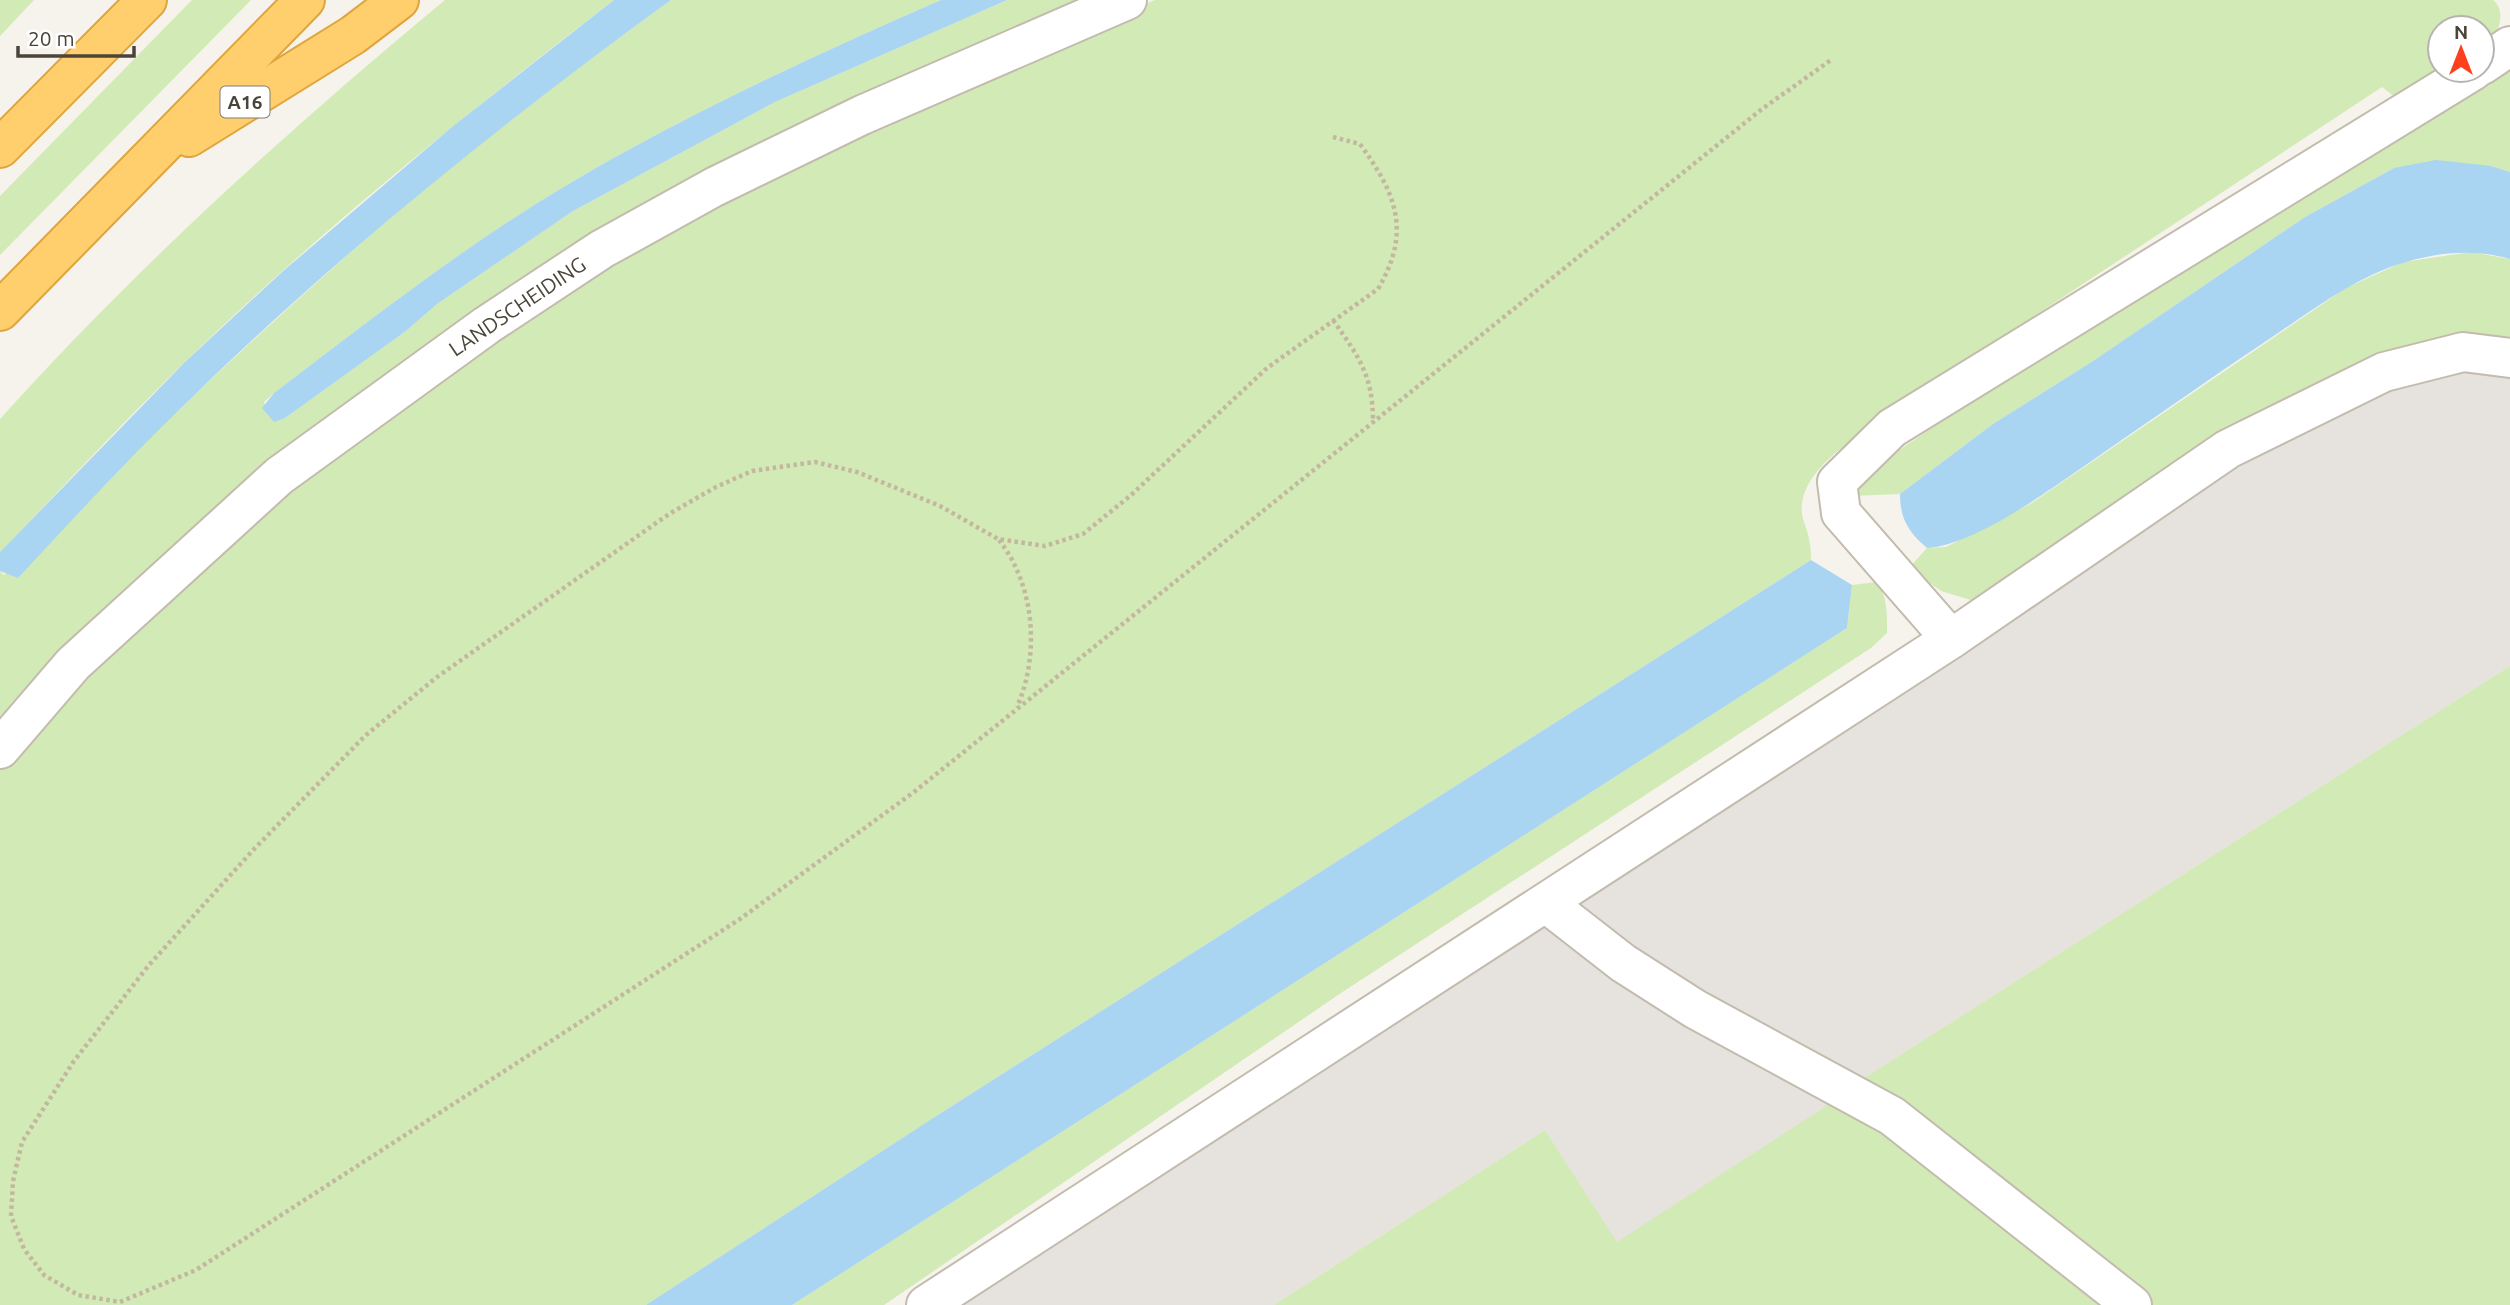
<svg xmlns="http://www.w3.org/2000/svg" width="2510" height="1305" viewBox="0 0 2510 1305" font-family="Ubuntu,sans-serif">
	<rect width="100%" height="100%" fill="#f6f3ec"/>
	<g fill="#e6e2dd">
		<path d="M2510,367V666L1850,1087L1689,995L1571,899L2312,409L2396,372Z"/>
		<path d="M1540,913L1837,1099L1617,1243L1545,1130L1274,1305H935Z"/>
	</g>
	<g fill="#d2eab5">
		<path d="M0,0H34L0,36Z"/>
		<path d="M192,0H251L0,255V196Z"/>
		<path d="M445,0H614C466,114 319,231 185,362C122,423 62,488 0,552V419C137,267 288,130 445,0Z"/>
		<path d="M671,0H941C813,56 687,114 567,185C464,246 369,321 274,393L264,402L273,421L285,418L406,331L437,304L573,211L775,102L1007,0H1091L602,235L0,728V571L4,575C117,470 226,362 342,260C446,167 558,82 671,0Z"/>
		<path d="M1155,0H2493C2510,13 2494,42 2482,56V28H2440V70L2407,106L2382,87L2001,338L1839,450C1819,466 1794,493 1804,522C1809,536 1811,544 1811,560L930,1120L646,1305H0V765L111,645L316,464L642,239L1103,21Z"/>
		<path d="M2510,59V172L2491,166L2394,168L2305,217L2093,361L1993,424L1900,494L1850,496L1886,459L2022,367Z"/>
		<path d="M2471,252L2510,259V347L2443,345L1974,601L1941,591L1909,568L1927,548L1946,547L2030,504L2346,288L2403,262Z"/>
		<path d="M1876,582C1888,596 1887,615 1887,633L1871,648L1341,993L884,1305H792L1847,628L1852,585Z"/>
		<path d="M2510,666V1305H2148L1850,1087Z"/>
		<path d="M1837,1099L1887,1123L2111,1305H1274L1545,1130L1617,1242Z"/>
	</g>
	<g fill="#a9d4f2">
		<path d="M614,0H671C500,124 334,258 183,406C126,461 72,520 18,578L0,571V552L185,362L282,272L452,127Z"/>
		<path d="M941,0H1007L775,102L573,211L437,304L406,331L285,418L274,422L262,408L274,393C369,321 464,246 567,185C687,114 813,56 941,0Z"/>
		<path d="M2436,160L2491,166L2510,172V259C2476,249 2439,252 2406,262C2360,275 2320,305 2281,331C2209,379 2138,429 2067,478C2032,502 1968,546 1927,548C1908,532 1900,518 1900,494L1993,424L2093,361L2305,217L2394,168Z"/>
		<path d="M1811,560L1852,585L1847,628L792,1305H646L930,1120Z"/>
	</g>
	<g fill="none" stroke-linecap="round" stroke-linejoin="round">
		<defs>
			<g id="minor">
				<path d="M2482,65L2510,46"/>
				<path d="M1951,639L2228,449L2384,372L2463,352L2510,358"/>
				<path d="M0,749L73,664L279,476L487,325L602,249L714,187L862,115L1127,0"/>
				<path d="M1546,903L1623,963L1695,1009L1892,1116L2132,1305"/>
				<path d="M926,1305L1951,639L1841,513L1837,482L1892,428L2474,70"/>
			</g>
			<g id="highway">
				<path d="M189,137L353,35L399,0"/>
				<path d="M0,148L147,0"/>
				<path d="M0,311L305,0"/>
			</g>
		</defs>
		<use href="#minor" stroke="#c2bbae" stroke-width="42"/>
		<use href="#highway" stroke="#e0a43c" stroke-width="42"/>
		<g stroke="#c4b79f" stroke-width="4.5" stroke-dasharray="3.5 3.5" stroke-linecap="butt">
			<path d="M1333,137L1360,144C1396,194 1412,231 1378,289L1267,368L1130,496L1083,534L1045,546L998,539L940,506L857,472L815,462L752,471L716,487L669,514L437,677L366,735L255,848L149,965L74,1061L22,1142L13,1181L11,1216L24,1249L44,1275L78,1295L120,1302L196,1270L740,919L914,792L1762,109L1831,60"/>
			<path d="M1333,320C1359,357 1373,376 1373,421"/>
			<path d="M999,540C1035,586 1040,654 1017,707"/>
		</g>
		<use href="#minor" stroke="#fff" stroke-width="38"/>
		<use href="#highway" stroke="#ffcf6e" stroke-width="38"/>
	</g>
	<g text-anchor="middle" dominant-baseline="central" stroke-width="5" stroke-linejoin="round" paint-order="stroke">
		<rect fill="#fff" stroke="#817c74" stroke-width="2" x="220.5" y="86.5" width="49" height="31" rx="5"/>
		<g font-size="19" font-weight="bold" fill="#4b4439">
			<text x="245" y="102">A16</text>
		</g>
		<g font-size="21" fill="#4b4439" stroke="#fff">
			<text transform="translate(517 306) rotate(-34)">LANDSCHEIDING</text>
		</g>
	</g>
	<g transform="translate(2461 49)"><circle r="33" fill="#ffffff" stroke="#b7b4b0" stroke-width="2"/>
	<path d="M0-5L12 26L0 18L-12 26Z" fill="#fc3f1d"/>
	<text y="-10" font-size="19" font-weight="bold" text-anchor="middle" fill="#4b4439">N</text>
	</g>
	<path d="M18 46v10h116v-10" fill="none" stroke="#4b4439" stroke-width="3.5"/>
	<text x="28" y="46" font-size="21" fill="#4b4439" stroke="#ffffff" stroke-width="5" paint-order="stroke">20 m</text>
</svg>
